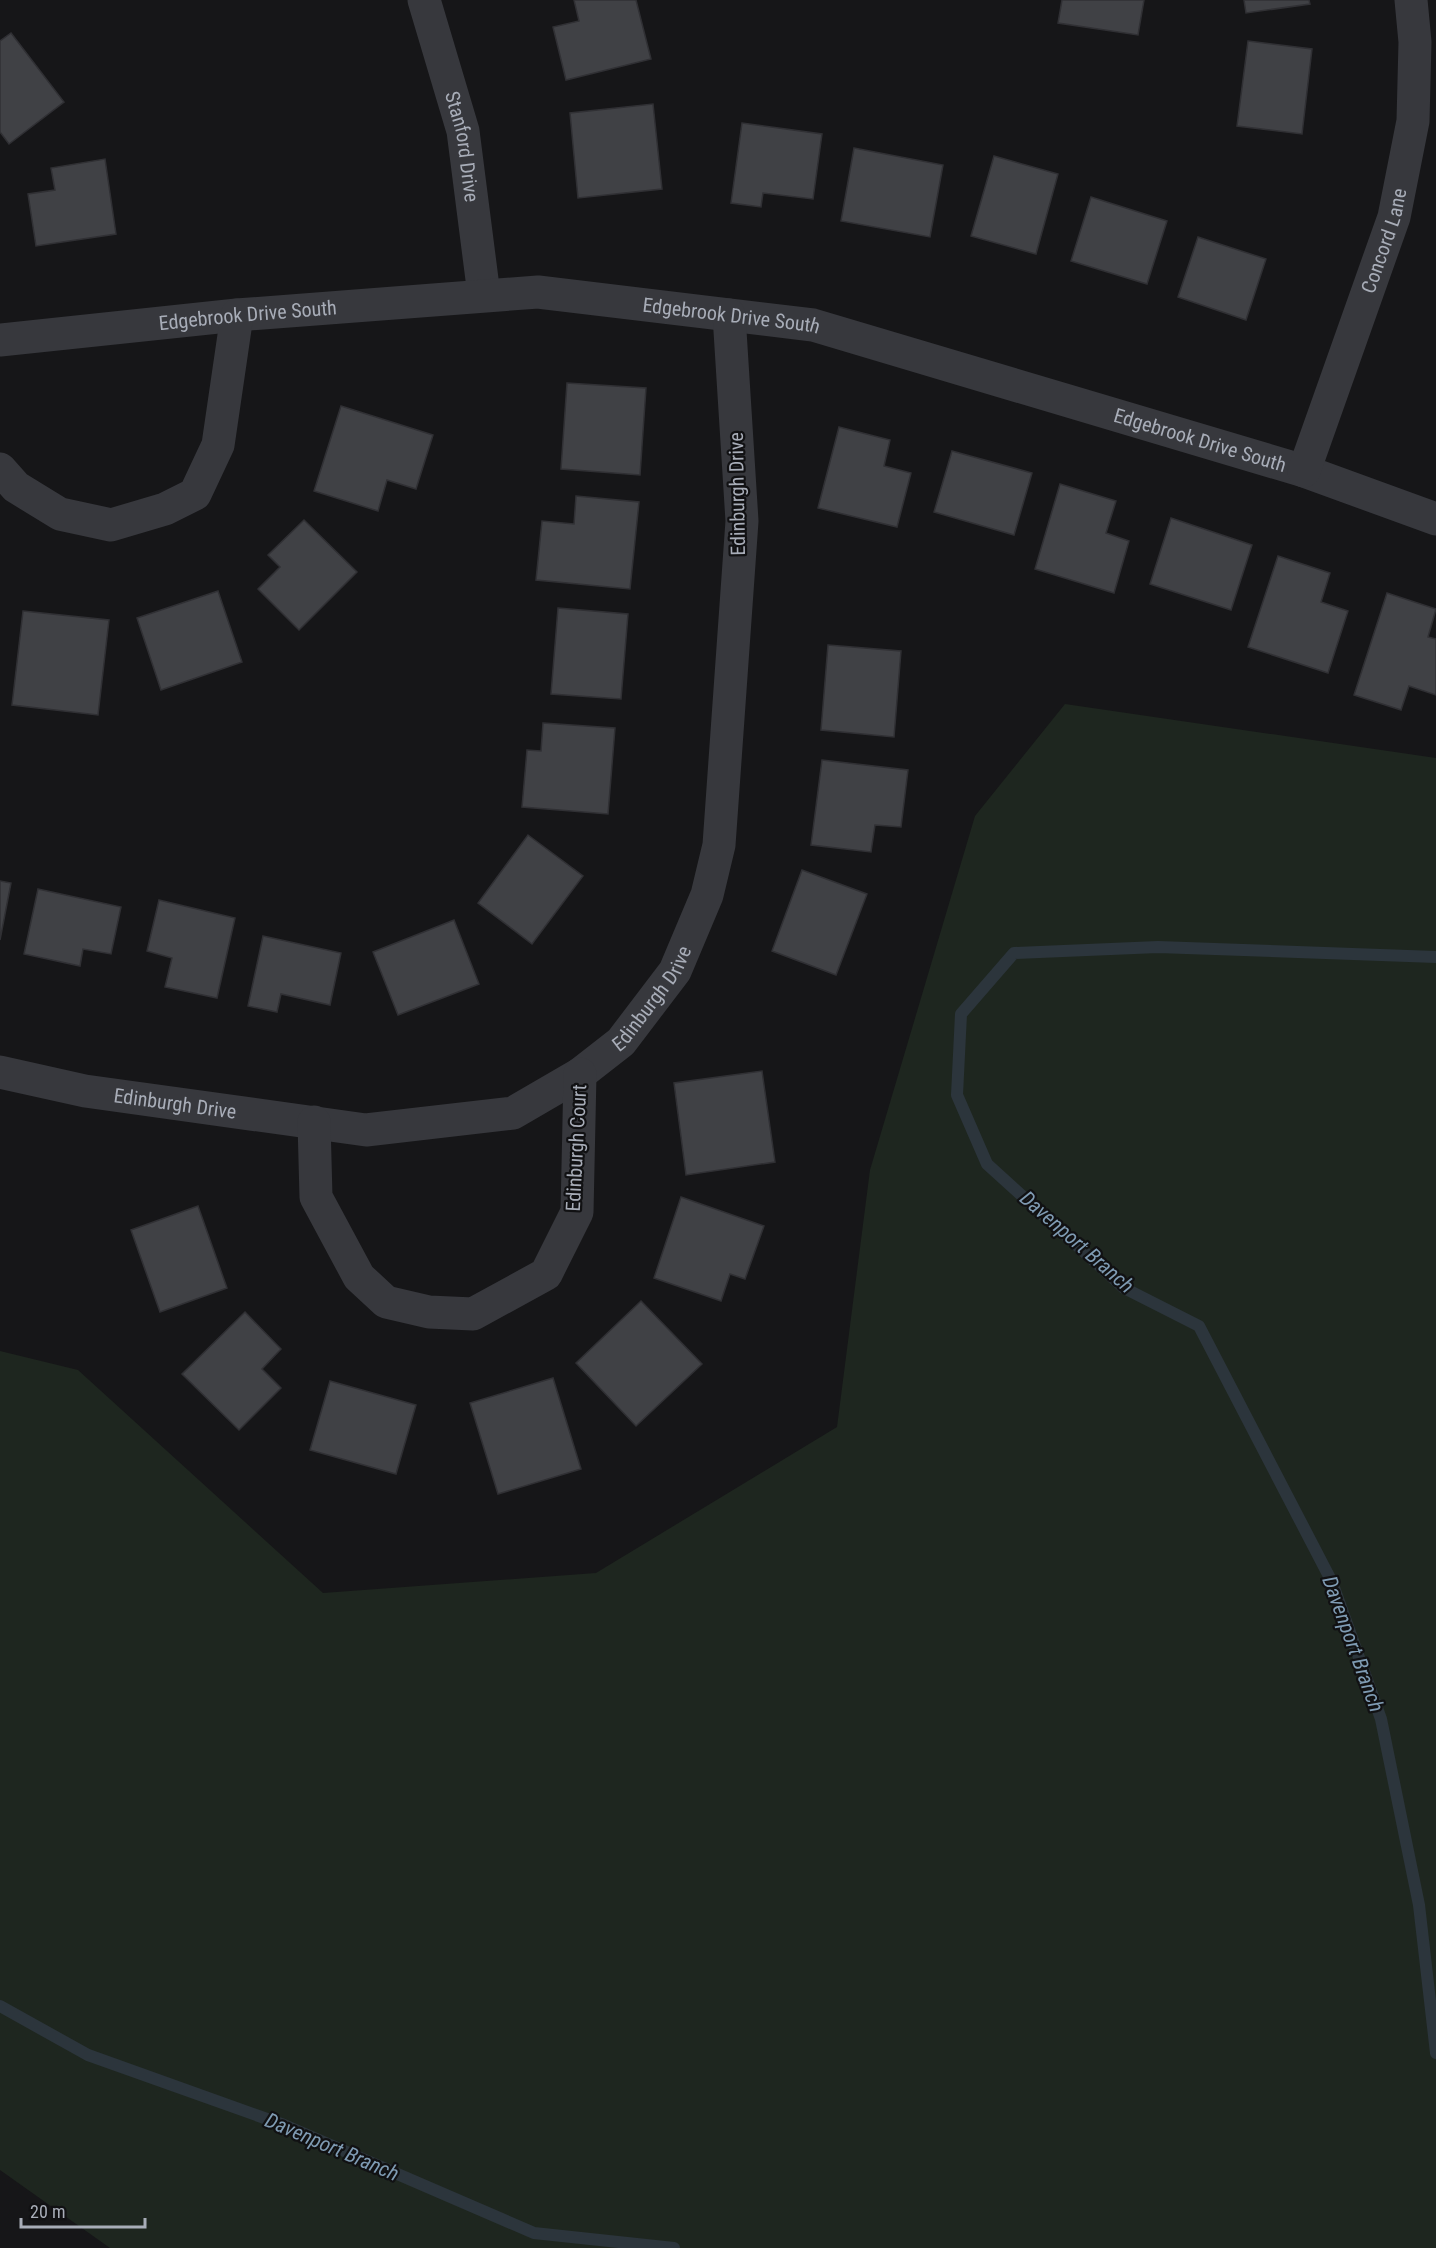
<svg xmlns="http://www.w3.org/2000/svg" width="1436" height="2248" viewBox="0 0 1436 2248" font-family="'Roboto Condensed',sans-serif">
	<rect width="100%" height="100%" fill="#161618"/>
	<path fill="#1e261f" d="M1065,704L1436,758V2248H110L0,2170V1351L78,1370L323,1593L596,1573L837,1427L870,1170L975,816Z"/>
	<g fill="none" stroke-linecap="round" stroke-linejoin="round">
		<g stroke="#2c353c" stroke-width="12">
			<path d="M1436,957L1158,947L1014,953L961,1014L957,1095L987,1164L1124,1288L1199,1326L1332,1582L1381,1719L1419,1905L1436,2053"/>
			<path d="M0,2006L88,2055L284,2125L534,2233L674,2248"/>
		</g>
	</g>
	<g fill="#404145" stroke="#303034" stroke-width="1.5">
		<path d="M574,0H636L651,59L566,80L553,27L579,21Z"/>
		<path d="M1062,0H1144L1138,35L1058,23Z"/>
		<path d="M1244,0H1309L1310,4L1246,13Z"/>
		<path d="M11,33L64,102L9,144L0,132V41Z"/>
		<path d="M1248,41L1312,49L1302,134L1237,126Z"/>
		<path d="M653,104L662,189L578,198L570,113Z"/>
		<path d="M742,123L822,134L813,199L763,193L761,207L731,203Z"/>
		<path d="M854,148L943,165L930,237L841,221Z"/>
		<path d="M994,156L1058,174L1036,254L971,236Z"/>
		<path d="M105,159L116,234L36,246L28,194L55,190L51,168Z"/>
		<path d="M1091,197L1167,221L1147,284L1071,261Z"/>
		<path d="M1198,237L1266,259L1246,320L1178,297Z"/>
		<path d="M567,383L646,388L640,475L561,469Z"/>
		<path d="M341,406L433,435L416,489L387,480L378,511L314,491Z"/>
		<path d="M839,427L890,440L884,466L911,473L897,527L818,508Z"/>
		<path d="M952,451L1032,473L1014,535L934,512Z"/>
		<path d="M1060,484L1116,501L1106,533L1129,541L1114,593L1035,569Z"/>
		<path d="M576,496L639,502L630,589L536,580L542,521L574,524Z"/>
		<path d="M1171,518L1252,545L1231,610L1150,584Z"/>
		<path d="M304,520L357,572L299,630L258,589L280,567L268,555Z"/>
		<path d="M1278,556L1330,573L1321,602L1348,611L1328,673L1248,647Z"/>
		<path d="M218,591L242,662L161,690L137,618Z"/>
		<path d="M1387,593L1436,609L1428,637L1436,639V695L1409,686L1401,710L1354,695Z"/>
		<path d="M558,608L628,614L621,699L551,694Z"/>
		<path d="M23,611L109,620L98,715L12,705Z"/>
		<path d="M828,645L901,651L894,737L821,730Z"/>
		<path d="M543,723L615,728L608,814L522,807L527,750L541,751Z"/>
		<path d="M822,760L908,770L901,827L875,825L871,852L811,845Z"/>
		<path d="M528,835L583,876L532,944L478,903Z"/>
		<path d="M802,870L867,894L836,975L772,951Z"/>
		<path d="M0,881L11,883L0,940Z"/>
		<path d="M38,889L121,907L111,954L83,949L80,966L24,954Z"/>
		<path d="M159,900L235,918L217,998L165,987L172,958L147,951Z"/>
		<path d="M454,920L479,984L398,1015L373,952Z"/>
		<path d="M263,936L341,953L330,1005L281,994L277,1012L248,1006Z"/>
		<path d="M762,1071L775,1162L686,1175L674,1083Z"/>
		<path d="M681,1197L764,1226L745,1279L730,1274L721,1301L654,1278Z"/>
		<path d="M198,1206L227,1288L160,1312L131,1230Z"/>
		<path d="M641,1301L702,1364L636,1426L576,1363Z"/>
		<path d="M245,1312L281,1349L262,1369L281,1388L239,1430L182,1374Z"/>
		<path d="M553,1378L581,1469L498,1494L470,1403Z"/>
		<path d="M330,1381L416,1405L396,1474L310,1450Z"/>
	</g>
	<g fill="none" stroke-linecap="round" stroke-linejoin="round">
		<g stroke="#37383d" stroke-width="33">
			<path id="s1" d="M424,0L463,131L484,295"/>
			<path id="s2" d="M0,340L237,315L538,292L813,325L1304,471L1436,519"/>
			<path d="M0,469L16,487L60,514L111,525L165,509L195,494L218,445L237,315"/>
			<path id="s3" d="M1304,471L1394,217L1413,121L1415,42L1411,0"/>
			<path id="s4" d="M0,1072L85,1091L366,1130L513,1113L580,1074L621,1042L675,971L707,895L719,845L742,521L729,315"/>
			<path d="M314,1122L316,1197L359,1277L386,1302L429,1312L473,1314L546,1274L577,1212L580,1074"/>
		</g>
	</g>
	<g text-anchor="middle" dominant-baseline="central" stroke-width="4.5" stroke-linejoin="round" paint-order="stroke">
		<g font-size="20" fill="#a8adb8" stroke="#111113">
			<text stroke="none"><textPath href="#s1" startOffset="152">Stanford Drive</textPath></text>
			<text stroke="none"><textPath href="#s3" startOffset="244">Concord Lane</textPath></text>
			<text stroke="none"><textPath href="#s2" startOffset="249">Edgebrook Drive South</textPath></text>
			<text stroke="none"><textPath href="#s2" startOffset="735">Edgebrook Drive South</textPath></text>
			<text stroke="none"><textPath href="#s2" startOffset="1221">Edgebrook Drive South</textPath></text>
			<text transform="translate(737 494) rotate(-91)">Edinburgh Drive</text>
			<text stroke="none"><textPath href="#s4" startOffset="702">Edinburgh Drive</textPath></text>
			<text stroke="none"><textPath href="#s4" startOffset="178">Edinburgh Drive</textPath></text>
			<text transform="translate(576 1148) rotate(-87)">Edinburgh Court</text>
		</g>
		<g font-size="21" font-style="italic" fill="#7f9bb3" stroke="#111113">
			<text transform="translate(1077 1242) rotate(41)">Davenport Branch</text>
			<text transform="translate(1353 1644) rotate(70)">Davenport Branch</text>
			<text transform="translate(332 2147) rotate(23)">Davenport Branch</text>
		</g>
	</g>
	<path d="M21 2218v9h124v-9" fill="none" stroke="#a8adb8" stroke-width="3"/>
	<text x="30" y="2218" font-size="18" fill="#a8adb8" stroke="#111113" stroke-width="4.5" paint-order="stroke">20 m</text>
</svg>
